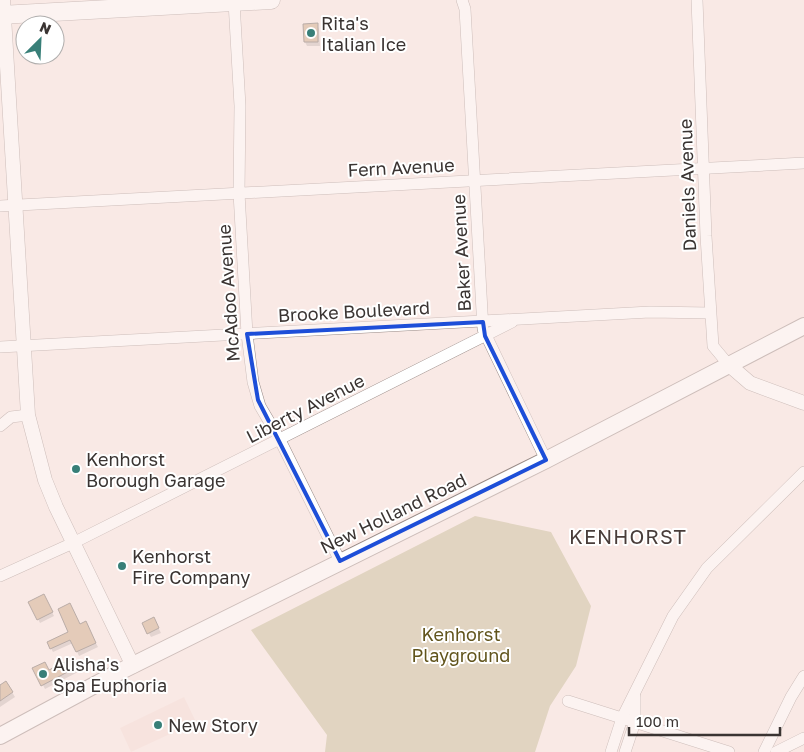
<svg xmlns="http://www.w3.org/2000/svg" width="804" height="752" viewBox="0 0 804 752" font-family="'Golos Text',sans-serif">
	<rect width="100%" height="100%" fill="#f9e9e5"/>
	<!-- built -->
	<path fill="#f4dcd6" d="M184,697l12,25 -65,30 -11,-24z"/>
	<!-- green -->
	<path fill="#c3ba95" d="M475,516l76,16 40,74 -15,60 -26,40 -15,46h-210l2,-17 -76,-105z"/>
	<!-- shadow -->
	<g fill="#0003">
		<path d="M317,25l2,4 1,17h-13l-2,-4z"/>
		<path d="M44,596l10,20 -14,7 -10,-20z"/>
		<path d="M154,619l7,14 -10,4 -7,-13z"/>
		<path d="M85,623l13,24 -19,9 -6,-13 -20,9 -5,-9z"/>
		<path d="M75,664l3,8 -33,17 -11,-21 14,3z"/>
		<path d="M0,687l12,5 3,5 -15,10z"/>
	</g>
	<!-- building -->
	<g fill="#cba683" stroke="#6d635b">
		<path d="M318,23v19h-14l-1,-18z"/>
		<path d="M44,594l9,18 -16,8 -9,-18z"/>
		<path d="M70,603l10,21 6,-3 10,22 -20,9 -6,-12 -20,9 -3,-7 21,-10 -10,-23z"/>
		<path d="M154,617l5,11 -12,6 -5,-11z"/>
		<path d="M73,658l4,9 -36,19 -9,-18 13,-6 4,8z"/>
		<path d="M6,681l7,11 -13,9v-16z"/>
	</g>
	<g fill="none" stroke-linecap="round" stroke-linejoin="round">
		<defs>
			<g id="minor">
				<path d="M462,0l3,9 18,320 63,131"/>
				<path d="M697,0l9,236 7,110 15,18"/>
				<path d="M234,2l6,104 -1,87 8,141 6,48 7,24 20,34 60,121"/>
				<path d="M0,206l804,-43"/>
				<path d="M0,347l650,-35 60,1"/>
				<path d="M0,426l11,-9 17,-2"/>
				<path d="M0,576l73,-33 439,-221"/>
				<path d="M568,701l161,51"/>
				<path d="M611,752l11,-34 51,-102 34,-48 97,-96"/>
				<path d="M625,752l10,-30v-25"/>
				<path d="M764,752l27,-55 13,-21"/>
				<path d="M776,752l28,-14"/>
			</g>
			<g id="tertiary">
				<path d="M3,0l25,415 17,65 11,27 77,159"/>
				<path d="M728,364l22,19 54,20"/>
			</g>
			<path id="secondary" d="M0,736l119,-64 427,-212 258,-134"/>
			<path id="primary" d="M0,15l271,-15"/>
		</defs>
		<!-- minor casing -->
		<use href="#minor" stroke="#988a86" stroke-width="12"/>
		<!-- tertiary casing -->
		<use href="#tertiary" stroke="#988a86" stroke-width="15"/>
		<!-- secondary casing -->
		<use href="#secondary" stroke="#988a86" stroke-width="18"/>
		<!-- primary casing -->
		<use href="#primary" stroke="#988a86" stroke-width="19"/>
		<!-- minor -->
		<use href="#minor" stroke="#fff" stroke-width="11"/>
		<!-- tertiary -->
		<use href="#tertiary" stroke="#fff" stroke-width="14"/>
		<!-- secondary -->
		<use href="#secondary" stroke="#fff" stroke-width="16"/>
		<!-- primary -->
		<use href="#primary" stroke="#fff" stroke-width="18"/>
	</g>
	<!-- marked area -->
	<path d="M0 0H804V752H0ZM483,322l2,14 61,124 -206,101 -82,-161 -11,-66z" fill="#f9e9e5" fill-opacity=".55" fill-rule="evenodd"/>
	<path fill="none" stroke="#1d4ed8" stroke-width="4" stroke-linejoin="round" d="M483,322l2,14 61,124 -206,101 -82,-161 -11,-66z"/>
	<!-- markers -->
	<g fill="#387f78" stroke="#fff" stroke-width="2">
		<circle cx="311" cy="33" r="5"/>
		<circle cx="76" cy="469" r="5"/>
		<circle cx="122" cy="566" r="5"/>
		<circle cx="43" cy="674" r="5"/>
		<circle cx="158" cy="725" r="5"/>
	</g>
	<g text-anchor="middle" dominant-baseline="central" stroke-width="4" stroke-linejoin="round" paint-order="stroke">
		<!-- poi labels -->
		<g font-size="18" fill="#3a3432" stroke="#fff" text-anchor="start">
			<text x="321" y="23">Rita's<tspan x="321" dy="21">Italian Ice</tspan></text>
			<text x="86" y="459">Kenhorst<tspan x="86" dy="21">Borough Garage</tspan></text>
			<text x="132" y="556">Kenhorst<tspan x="132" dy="21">Fire Company</tspan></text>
			<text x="53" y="664">Alisha's<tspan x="53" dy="21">Spa Euphoria</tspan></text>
			<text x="168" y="725">New Story</text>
		</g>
		<!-- street labels -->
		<g font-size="18" fill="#3a3432" stroke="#fff">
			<text transform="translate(401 167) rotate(-3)">Fern Avenue</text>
			<text transform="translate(687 185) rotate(-92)">Daniels Avenue</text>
			<text transform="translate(461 253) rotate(-93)">Baker Avenue</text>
			<text transform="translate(228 293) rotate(-94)">McAdoo Avenue</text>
			<text transform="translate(354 311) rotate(-3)">Brooke Boulevard</text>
			<text transform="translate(305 408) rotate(-27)">Liberty Avenue</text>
			<text transform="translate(393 513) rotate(-26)">New Holland Road</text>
		</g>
		<!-- park labels -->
		<g font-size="18" fill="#61541c" stroke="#fff">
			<text x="461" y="634">Kenhorst<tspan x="461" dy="21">Playground</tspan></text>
		</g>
		<!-- quarter labels -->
		<g font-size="20" letter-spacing="1" fill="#493d3a" stroke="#fff">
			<text x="628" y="536">KENHORST</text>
		</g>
	</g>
	<!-- north arrow -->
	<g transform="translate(40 40) rotate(24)"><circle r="24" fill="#ffffff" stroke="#b0aead"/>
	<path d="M0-4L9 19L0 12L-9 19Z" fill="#387f78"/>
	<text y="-8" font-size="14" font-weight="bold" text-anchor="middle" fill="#3a3432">N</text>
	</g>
	<!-- scale -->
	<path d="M629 727v8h151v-8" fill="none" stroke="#3a3432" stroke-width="2.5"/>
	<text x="636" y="727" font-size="15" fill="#3a3432" stroke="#ffffff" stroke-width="4" paint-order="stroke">100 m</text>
</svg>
